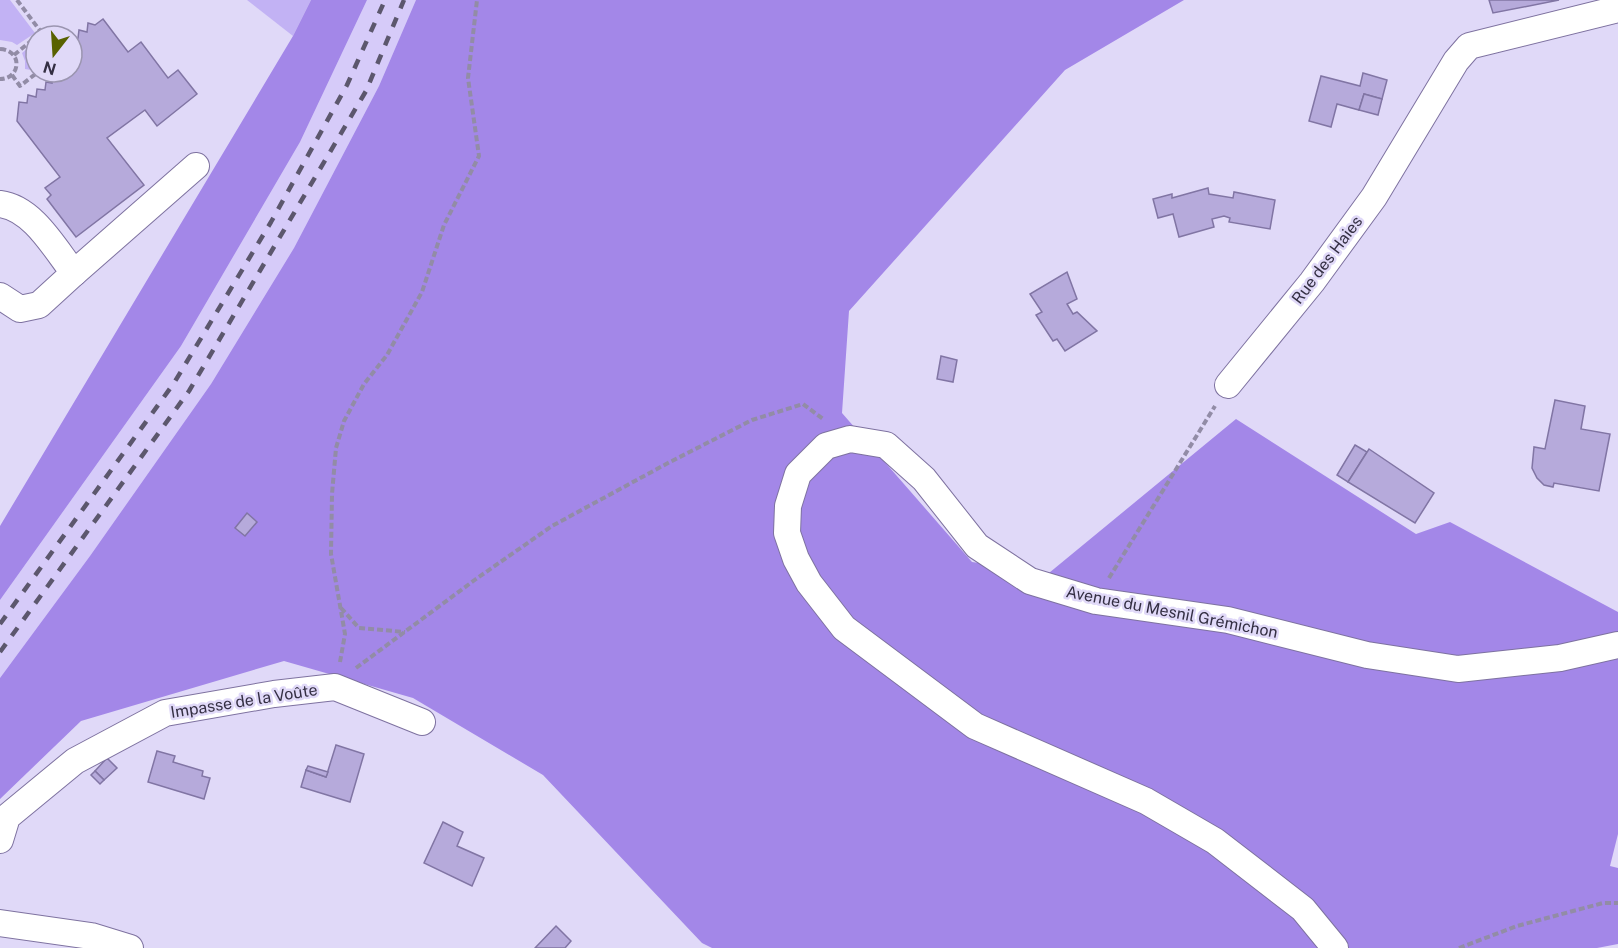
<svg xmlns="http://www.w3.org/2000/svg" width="1618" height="948" viewBox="0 0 1618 948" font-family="'Public Sans',sans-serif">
	<rect width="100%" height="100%" fill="#e0d9f8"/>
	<!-- built -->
	<path fill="#d6cbf9" d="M367,0h49l-37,86 -85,162 -83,136 -121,172 -90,122v-78l181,-254 119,-204z"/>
	<!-- green -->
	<g fill="#c2b2f4">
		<path d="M0,0h10l25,33 -18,12 -5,-3 -12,-2z"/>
		<path d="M247,0h64l-18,36z"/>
		<path d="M36,41v26l-5,3 -6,-1v-8l-3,-8z"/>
	</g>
	<!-- forest -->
	<g fill="#a387e8">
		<path d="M311,0h56l-67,142 -119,204 -181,254v-74l293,-490z"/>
		<path d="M416,0h768l-119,70 -216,241 -7,102 130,149 77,11 187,-154 180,115 34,-12 168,90v222l-8,32 8,2v76l-21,4h-885l-10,-5 -159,-168 -130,-77 -129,-37 -203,60 -81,78v-121l90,-122 121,-172 83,-136 85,-162z"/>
	</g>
	<!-- building -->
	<g fill="#b6aadb" stroke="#8175a4" stroke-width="1.5">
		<path d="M1489,0h70l-66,13z"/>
		<path d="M103,19l25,33 13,-10 27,36 10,-8 19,24 -40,32 -12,-16 -38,28 37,47 -68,52 -29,-38 4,-4 -6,-7 15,-11 -43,-56 2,-19 8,1 1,-8 8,2 1,-8 8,1 1,-8 6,1v-6l7,-5h13v-9l8,-7 -8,-10v-3l6,-5 1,-8 8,2 1,-9 7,2z"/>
		<path d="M1363,73l24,7 -5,19 -18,-5 -5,16 -22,-6 -6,23 -22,-6 12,-45 39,10z"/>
		<path d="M1364,94l18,5 -4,16 -19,-5z"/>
		<path d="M1208,188l1,6 24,4 1,-6 41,8 -5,29 -41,-7 1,-4 -6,-2 -12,3 2,8 -35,10 -6,-23 -15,4 -5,-19 19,-5v4z"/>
		<path d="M1067,272l10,27 -10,5 6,10 4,-2 20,19 -32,20 -8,-12 -4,2 -17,-26 6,-3 -12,-18z"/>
		<path d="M941,356l16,4 -4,22 -16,-3z"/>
		<path d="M1555,400l30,6 -4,23 29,5 -11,57 -45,-8 -1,4 -9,-2 -7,-7 -5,-10 2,-21 11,2z"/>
		<path d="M1355,445l12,7 -19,30 -11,-7z"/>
		<path d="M1369,449l65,44 -19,30 -67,-41z"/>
		<path d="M247,513l10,9 -12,14 -10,-8z"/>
		<path d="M336,745l28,9 -14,48 -49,-15 5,-17 20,7z"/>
		<path d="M157,751l18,5 -2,6 30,9 -1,5 8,2 -6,21 -56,-17z"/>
		<path d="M107,758l10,10 -13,12 -9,-9z"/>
		<path d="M308,766l20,6 -2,5 -20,-7z"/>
		<path d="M95,771l9,9 -4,4 -9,-9z"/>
		<path d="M443,822l20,10 -6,14 27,12 -12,28 -48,-23z"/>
		<path d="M556,926l15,15 -6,7h-30z"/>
	</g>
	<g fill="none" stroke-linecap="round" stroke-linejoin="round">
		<defs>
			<g id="minor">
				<path d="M0,204c33,4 55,45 74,69l-35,32 -19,4 -20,-13"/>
				<path d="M74,273l122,-107"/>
				<path d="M1228,385l84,-103 62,-85 82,-136 13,-15 149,-37"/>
				<path d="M0,840l7,-23 68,-56 90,-48 109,-19 61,-7 87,35"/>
				<path d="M0,923l91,13 39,12"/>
				<path d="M1335,948l-32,-39 -88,-68 -69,-40 -171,-75 -131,-98 -35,-45 -13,-24 -9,-26 1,-27 10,-32 28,-28 24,-7 36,6 38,34 53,67 53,35 66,20 132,19 139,35 91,14 102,-11 58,-13"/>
			</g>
		</defs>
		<!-- minor casing -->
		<use href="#minor" stroke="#7e72a0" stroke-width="28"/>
		<!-- path -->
		<g stroke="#928ca6" stroke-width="4" stroke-dasharray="6 3" stroke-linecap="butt">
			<path d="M17,0l27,36"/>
			<path d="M0,49c23,1 21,30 0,30"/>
			<path d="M14,55l22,-18"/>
			<path d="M12,75l8,11 18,-14"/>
			<path d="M1109,578l106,-172"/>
			<path d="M341,608l18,20 46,4"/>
			<path d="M340,662l5,-28 -14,-80 1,-60 4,-46 8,-27 20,-37 23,-29 35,-63 22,-67 35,-69 -11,-78 9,-78"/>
			<path d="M356,668l120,-89 76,-53 116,-63 84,-43 51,-16 20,15"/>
			<path d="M1459,948l58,-22 86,-23h15"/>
		</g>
		<!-- minor -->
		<use href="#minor" stroke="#fff" stroke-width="26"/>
		<!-- rail -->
		<g stroke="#5c576d" stroke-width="4.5" stroke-dasharray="10 10" stroke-linecap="butt">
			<path d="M0,624l174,-241 97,-161 76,-137 38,-85"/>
			<path d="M0,652l189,-261 177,-300 38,-91"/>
		</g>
	</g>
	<g text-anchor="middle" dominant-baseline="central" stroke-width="5" stroke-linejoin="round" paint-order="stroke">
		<!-- street labels -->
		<g font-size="16" fill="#342f43" stroke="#e0d9f8">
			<text transform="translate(1327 260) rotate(-53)">Rue des Haies</text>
			<text transform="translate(1172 612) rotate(11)">Avenue du Mesnil Grémichon</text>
			<text transform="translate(244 701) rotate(-9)">Impasse de la Voûte</text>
		</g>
	</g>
	<!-- north arrow -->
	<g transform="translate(54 54) rotate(197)"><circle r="28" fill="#e0d9f8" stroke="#9b95b0" stroke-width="1.5"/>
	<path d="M0-4.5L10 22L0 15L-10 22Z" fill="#586100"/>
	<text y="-9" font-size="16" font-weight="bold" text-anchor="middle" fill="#342f43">N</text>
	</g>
</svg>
